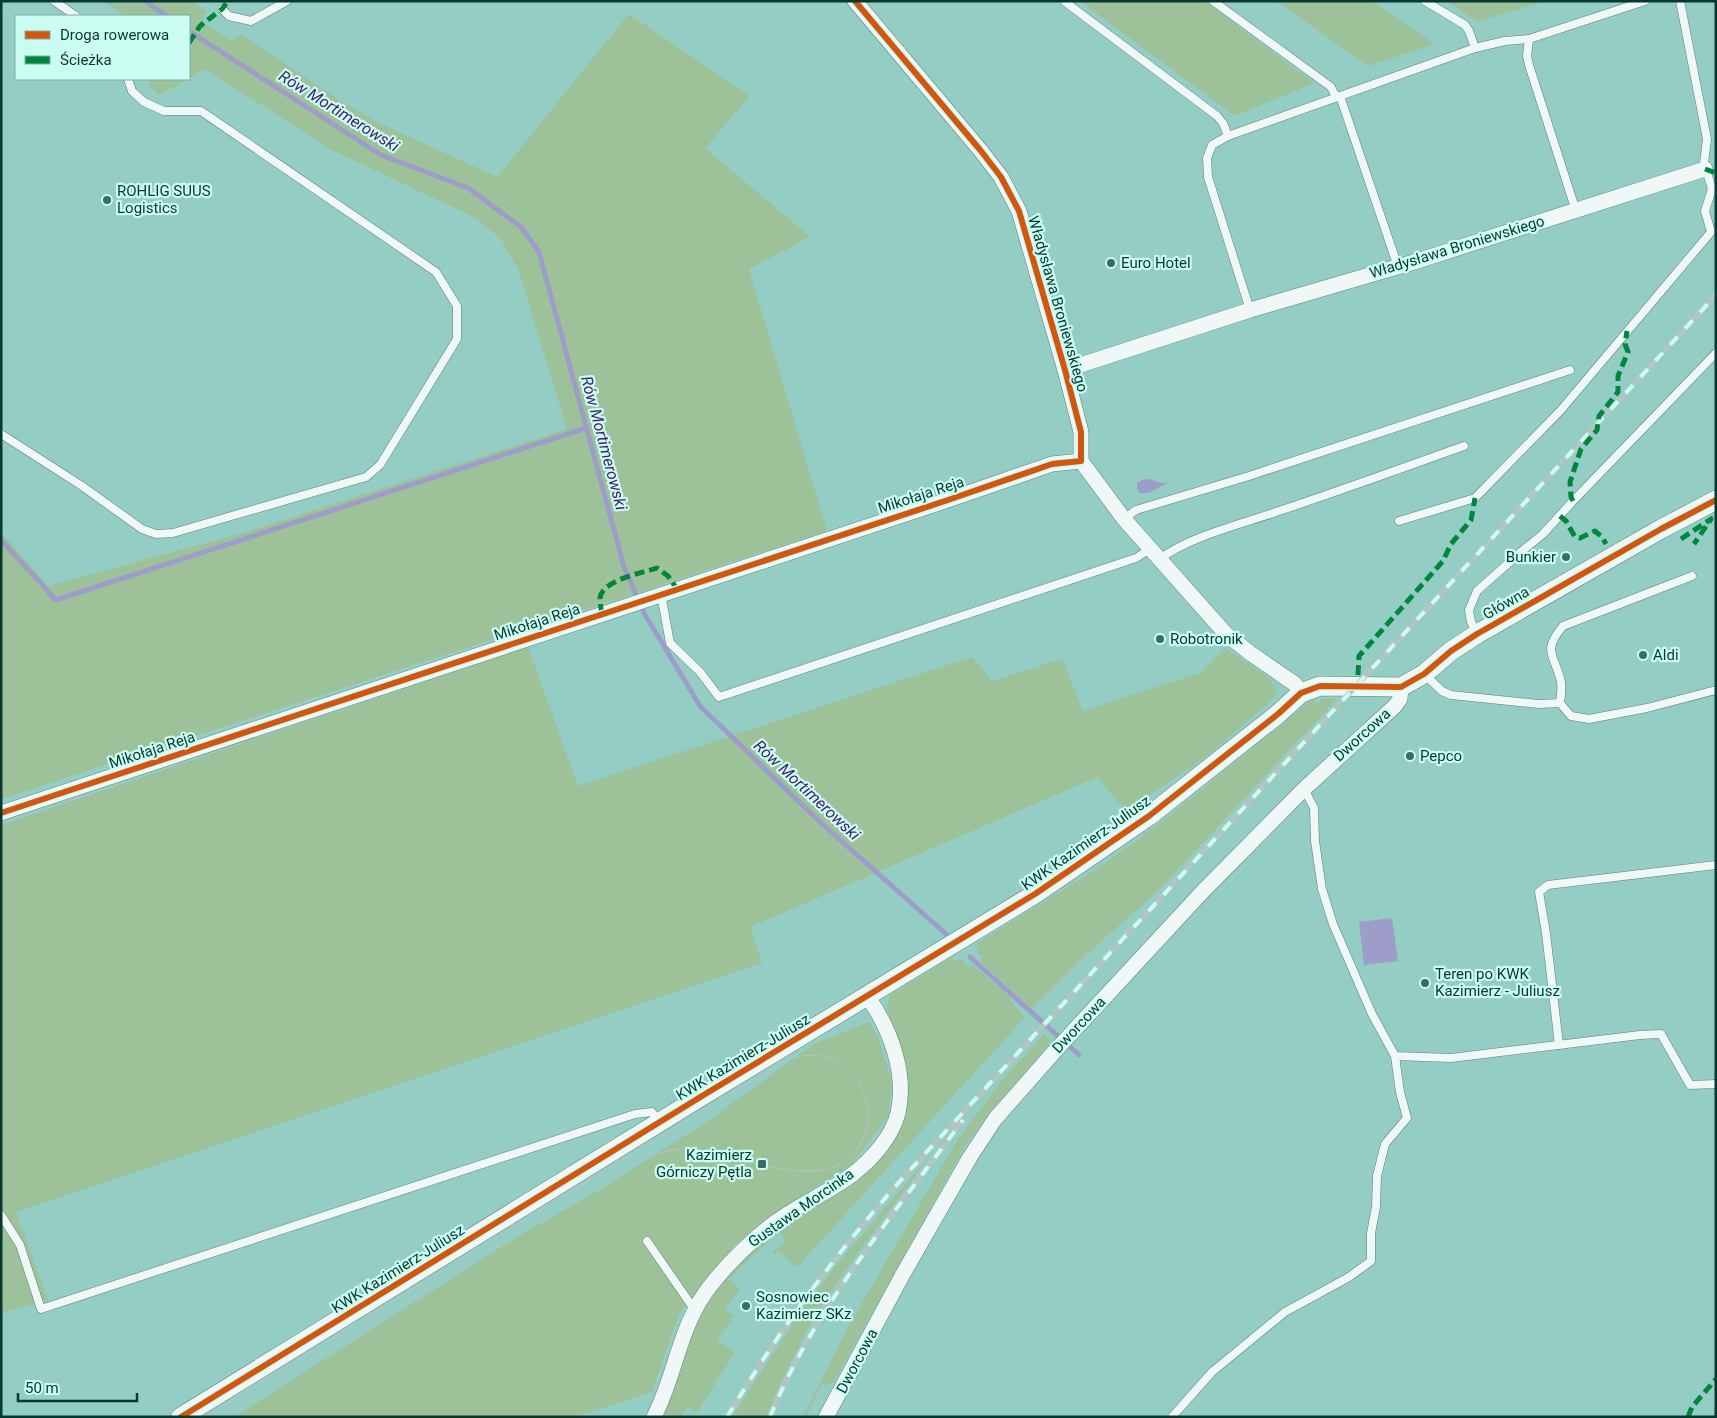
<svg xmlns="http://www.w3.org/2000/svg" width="1717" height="1418" viewBox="0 0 1717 1418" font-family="Roboto,sans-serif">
	<rect width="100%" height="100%" fill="#94cdc4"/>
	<!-- green -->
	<g fill="#9dc199">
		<path d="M103,1h89l15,10 -6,10 30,20 10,-7 93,63 41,24 122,56 132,-163 121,82 -45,52 105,89 -61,32 78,262 -826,268v-267l47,54 195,-53 324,-104 -48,-158 -18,-32 -27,-22 -142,-67 -127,-81 -16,9v-62h-64z"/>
		<path d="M1080,1h124l110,82 -79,33z"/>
		<path d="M1276,1h96l62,43 -66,22z"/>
		<path d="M1447,1h97l-67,21z"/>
		<path d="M152,79h36l-28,16 -11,-10z"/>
		<path d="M528,647l50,139 394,-129 20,24 70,-22 21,52 117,-38 25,-25 43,29 10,14 -10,13 -64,54 -78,53 -29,-34 -347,150 12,36 -746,249 32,88 -47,13v-488z"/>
		<path d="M1320,699h17l-180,193 -69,61 -56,56 -52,-48 3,-4 -8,-6 4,-3 -2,-5 115,-71 36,-25 37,-28 146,-118 4,-1v3h5z"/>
		<path d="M952,957l3,5 6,-3 8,8 4,-2 36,31 6,11 10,10 -228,250 -18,-16 -5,3 -2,-2 14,-11 -7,-11 59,-37 19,-15 50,-76v-28l-7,-28 -13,-35 2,-15z"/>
		<path d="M869,1022l9,15 14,46 -4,34 -37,48 -61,38 -55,41 -56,70 -27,78 -77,25h-341l288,-183 76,-43 110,-70 106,-77z"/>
		<path d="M1044,1034l6,6 -6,10 -60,69 -18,25 -133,239 -12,3 -15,31h-3l45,-90 110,-188 47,-62z"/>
		<path d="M929,1157c-38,53 -80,104 -114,160 -19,32 -34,65 -49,100h-34c31,-48 61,-96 96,-141 33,-41 67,-80 101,-119z"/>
		<path d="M769,1237v3l-4,5 -37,34 12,10 -15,21 9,6 -17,24 18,12 -38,60 -10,-5 -6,10h-19c5,-11 11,-21 14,-32 4,-13 6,-27 11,-40 17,-44 44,-81 82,-108z"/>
	</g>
	<!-- water -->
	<g fill="#9e9dc9">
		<path d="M1150,479l11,4h7l-20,10h-8l-3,-4v-6l5,-3z"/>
		<path d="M1392,918l6,43 -34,4 -5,-43z"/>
	</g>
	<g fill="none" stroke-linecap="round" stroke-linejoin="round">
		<!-- stream -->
		<g stroke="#9e9dc9" stroke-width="5">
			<path d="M145,1l22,15"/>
			<path d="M189,31l192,124 87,33 53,39 18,25 85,315 20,46 56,93 120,116 126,112"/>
			<path d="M1,540l55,60 530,-172"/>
			<path d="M970,957l109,98"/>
		</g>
		<defs>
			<g id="service">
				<path d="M54,1l22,15"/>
				<path d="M1064,1l153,115 6,7 5,13"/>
				<path d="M1213,1l118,86 5,10"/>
				<path d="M1425,1l40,24 4,6 6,17"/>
				<path d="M222,9l7,7 22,5 36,-20"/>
				<path d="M1529,39l-2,17 2,9 47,146"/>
				<path d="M1340,96l58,171"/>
				<path d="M1250,310l-42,-133 -1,-19 5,-13 16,-9 247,-88 30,-7 24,-2 116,-38"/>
				<path d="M1,434l81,52 60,43 14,5 17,-1 193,-56 14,-12 77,-126v-33l-21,-34 -235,-161h-37l-20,-9 -12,-11 -4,-12"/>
				<path d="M1124,519l12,-9 113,-34 321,-106"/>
				<path d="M1399,521l76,-23 86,-88 150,-178 -6,-21 7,-22 -8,-26 3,-24 -27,-138"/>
				<path d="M1160,559c28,-22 82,-35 116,-47 63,-21 126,-44 188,-66"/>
				<path d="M1692,576l-129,50c-22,26 -8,29 -2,56 1,7 0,14 -1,21l11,13 18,3 58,-11 69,-18"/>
				<path d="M661,594l9,49 30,29 19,25 417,-139 14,-9"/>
				<path d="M1477,633l-6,-11 -2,-12 8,-19 45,-40 21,-17 30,-33 143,-148"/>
				<path d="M1424,674l18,17 9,4 88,9 21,-1"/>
				<path d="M1304,789l10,19 1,33 7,48 11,35 39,90 23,42 56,2 189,-23 21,-1 29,51 26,-1"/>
				<path d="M1559,1045l-13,-112 -7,-41 9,-7 168,-20"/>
				<path d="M1,1215l19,30 21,64 594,-195 17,-2 8,11"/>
				<path d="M647,1241l47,68"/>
				<path d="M1172,1417l40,-45 73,-60 64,-35 22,-16v-28l5,-26 1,-31 8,-32 22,-26 -7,-26 -5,-36"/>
			</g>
			<g id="minor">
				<path d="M855,1l126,150 20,26 18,34 46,159 16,62v29l43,58 102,115 24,19 45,31 6,9"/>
				<path d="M1065,370l185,-60 164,-48 291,-93"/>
				<path d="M1,813l947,-313 104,-36 29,-3"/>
				<path d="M654,1417c22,-43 26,-94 57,-132 18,-23 39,-43 62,-61 25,-19 55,-31 80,-50 19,-15 39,-37 45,-61 9,-40 -8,-85 -31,-117"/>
				<path d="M826,1417l77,-143 67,-117 25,-38 59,-67 151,-163 99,-100 91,-83 5,-7 1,-12"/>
			</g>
			<path id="tertiary" d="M181,1417l521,-321 333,-202 114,-78 129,-102 23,-21 19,-7 81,1 23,-13 27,-23 26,-17 184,-105 55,-29"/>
		</defs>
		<!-- service casing -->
		<use href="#service" stroke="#5c817b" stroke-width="9"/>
		<!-- minor casing -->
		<use href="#minor" stroke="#5c817b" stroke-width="16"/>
		<!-- tertiary casing -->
		<use href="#tertiary" stroke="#5c817b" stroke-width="20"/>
		<!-- service -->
		<use href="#service" stroke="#eff8f6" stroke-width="8"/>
		<!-- minor -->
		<use href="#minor" stroke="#eff8f6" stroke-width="15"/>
		<!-- tertiary -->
		<use href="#tertiary" stroke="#eff8f6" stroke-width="19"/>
		<!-- tram -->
		<g stroke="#b3c4c1" stroke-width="1">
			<path d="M204,1417l582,-357c20,-7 40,-7 58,5 14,10 21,25 24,42 2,13 -2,28 -9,39 -37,57 -126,0 -179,3 -20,1 -49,16 -67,25"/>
			<path d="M219,1417l282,-174"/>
		</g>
		<defs>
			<g id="rail">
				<path d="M727,1417c30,-49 61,-97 96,-142 28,-37 57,-72 88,-106l805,-874"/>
				<path d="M770,1417c44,-109 124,-203 193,-297"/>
			</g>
		</defs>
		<!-- rail casing -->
		<use href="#rail" stroke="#b3c4c1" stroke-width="5.5"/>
		<!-- rail -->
		<use href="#rail" stroke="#cbfcf2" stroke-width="4" stroke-dasharray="11" stroke-linecap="butt"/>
		<!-- quiet -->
		<g stroke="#00873e" stroke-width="5" stroke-dasharray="10 5" stroke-linecap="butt">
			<path d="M189,43l11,-17 22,-17 6,-8"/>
			<path d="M1705,169l11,4"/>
			<path d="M1573,501l-2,-4 -1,-15 11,-33 16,-19 2,-14 19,-24v-16l10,-24 -3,-8 2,-13"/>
			<path d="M1560,516l6,5 9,16 5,1 15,-7 7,6 4,7"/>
			<path d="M1681,539l30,-20 -17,25"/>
			<path d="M602,614c-1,-5 -2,-11 -2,-16 2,-18 42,-25 57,-30l11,8 9,13"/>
			<path d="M1358,675l1,-19 84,-95 8,-17 20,-24 4,-22"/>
			<path d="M1688,1417l4,-10 24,-28"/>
		</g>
		<defs>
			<g id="cycleway">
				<path d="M1,813l947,-313 104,-36 29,-3v-29l-16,-62 -46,-159 -18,-34 -20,-26 -126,-150"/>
				<path d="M181,1417l521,-321 333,-202 114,-78 129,-102 23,-21 19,-7 81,1 23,-13 27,-23 26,-17 184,-105 55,-29"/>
			</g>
		</defs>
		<!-- cycleway casing -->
		<use href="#cycleway" stroke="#cbfcf2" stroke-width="9"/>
		<!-- cycleway -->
		<use href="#cycleway" stroke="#d25610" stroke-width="6"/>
	</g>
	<!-- markers -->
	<g fill="#386c64" stroke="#cbfcf2" stroke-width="2">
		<circle cx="107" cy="200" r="5"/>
		<circle cx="1111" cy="263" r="5"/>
		<circle cx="1566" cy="557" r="5"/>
		<circle cx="1160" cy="639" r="5"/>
		<circle cx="1643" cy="655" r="5"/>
		<circle cx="1410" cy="756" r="5"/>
		<circle cx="1425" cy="983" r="5"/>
		<rect x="757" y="1159" width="10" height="10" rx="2.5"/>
		<circle cx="746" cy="1306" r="5"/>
	</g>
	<g text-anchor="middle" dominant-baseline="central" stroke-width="4.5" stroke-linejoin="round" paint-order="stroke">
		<!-- poi labels -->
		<g font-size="15" fill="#073831" stroke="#cbfcf2" text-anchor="start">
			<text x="117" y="191">ROHLIG SUUS<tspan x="117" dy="17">Logistics</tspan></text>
			<text x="1121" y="263">Euro Hotel</text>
			<text x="1556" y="557" text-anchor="end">Bunkier</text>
			<text x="1170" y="639">Robotronik</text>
			<text x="1653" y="655">Aldi</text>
			<text x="1420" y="756">Pepco</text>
			<text x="1435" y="974">Teren po KWK<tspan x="1435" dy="17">Kazimierz - Juliusz</tspan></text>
			<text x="752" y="1155" text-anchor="end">Kazimierz<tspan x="752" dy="17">Górniczy Pętla</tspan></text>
			<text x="756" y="1297">Sosnowiec<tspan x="756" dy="17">Kazimierz SKz</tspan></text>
		</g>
		<!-- street labels -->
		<g font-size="15" fill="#073831" stroke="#cbfcf2">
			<text transform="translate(1457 247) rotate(-17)">Władysława Broniewskiego</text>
			<text transform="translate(1058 304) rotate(74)">Władysława Broniewskiego</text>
			<text transform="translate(921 495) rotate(-18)">Mikołaja Reja</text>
			<text transform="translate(1506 603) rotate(-30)">Główna</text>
			<text transform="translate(537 622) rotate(-18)">Mikołaja Reja</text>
			<text transform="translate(1362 735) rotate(-42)">Dworcowa</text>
			<text transform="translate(152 750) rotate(-18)">Mikołaja Reja</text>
			<text transform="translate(1086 843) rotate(-35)">KWK Kazimierz-Juliusz</text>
			<text transform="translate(1079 1025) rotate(-47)">Dworcowa</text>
			<text transform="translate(743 1057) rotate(-31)">KWK Kazimierz-Juliusz</text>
			<text transform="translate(801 1208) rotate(-35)">Gustawa Morcinka</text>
			<text transform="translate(398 1269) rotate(-32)">KWK Kazimierz-Juliusz</text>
			<text transform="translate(857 1361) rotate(-62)">Dworcowa</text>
		</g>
		<!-- water labels -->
		<g font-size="16" font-style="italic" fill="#46206f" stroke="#cbfcf2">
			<text transform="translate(339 111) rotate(32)">Rów Mortimerowski</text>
			<text transform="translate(604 443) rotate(75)">Rów Mortimerowski</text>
			<text transform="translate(807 790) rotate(43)">Rów Mortimerowski</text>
		</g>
	</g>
	<!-- border -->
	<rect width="1717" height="1418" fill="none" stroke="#073831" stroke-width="5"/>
	<!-- legend -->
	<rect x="15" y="15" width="175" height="65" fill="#cbfcf2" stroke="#7daea5"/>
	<rect x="25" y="31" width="25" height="8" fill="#d25610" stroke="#7daea5"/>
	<text x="60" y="40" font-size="15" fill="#073831">Droga rowerowa</text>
	<rect x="25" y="56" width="25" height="8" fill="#00873e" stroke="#7daea5"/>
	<text x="60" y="65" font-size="15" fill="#073831">Ścieżka</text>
	<!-- scale -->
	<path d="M18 1393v8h119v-8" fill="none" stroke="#073831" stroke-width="2.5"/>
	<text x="25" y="1393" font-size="15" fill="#073831" stroke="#cbfcf2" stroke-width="4" paint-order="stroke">50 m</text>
</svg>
